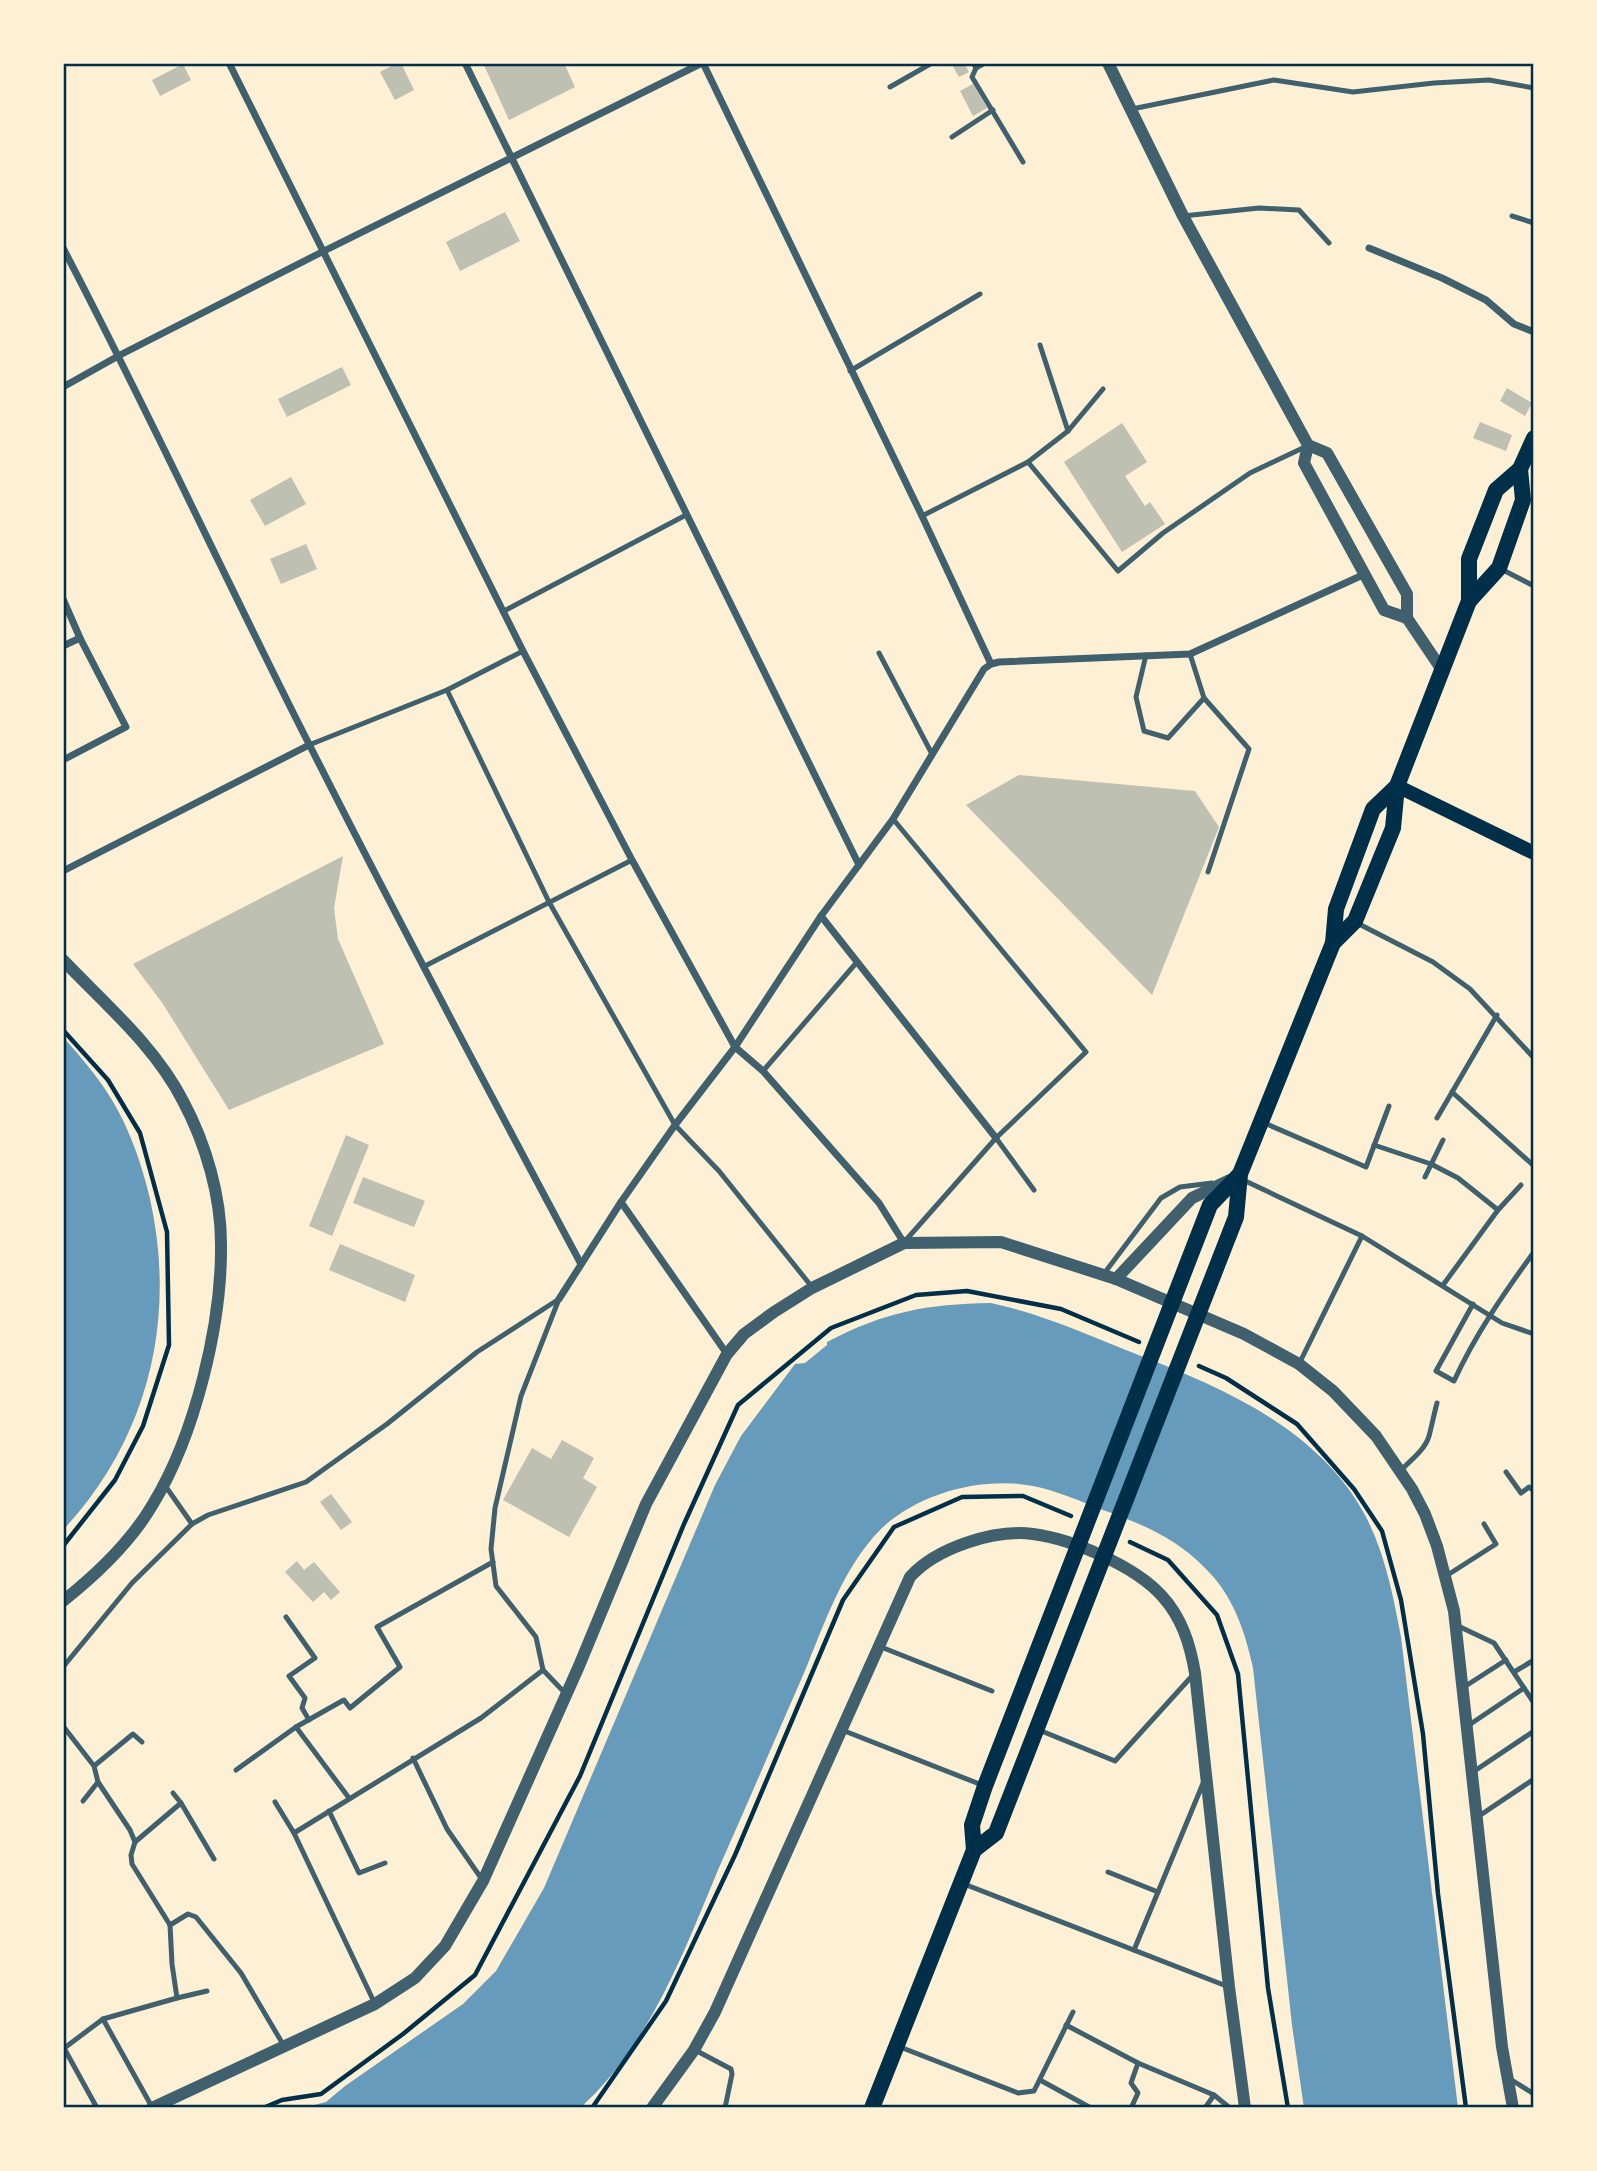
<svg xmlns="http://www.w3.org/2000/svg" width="1597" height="2171" viewBox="0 0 1597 2171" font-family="'Varela Round',sans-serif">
	<rect width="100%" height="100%" fill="#fdf0d5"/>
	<!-- water -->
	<g fill="#669bbc">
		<path d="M63,1037c18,20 35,40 49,63 18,30 30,65 38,99 27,121 -2,240 -87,331z"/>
		<path d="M991,1303c51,11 97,32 145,51 87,34 182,74 229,161 20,38 28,80 36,122l57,471h-154l-12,-83 -39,-357c-8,-37 -20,-73 -48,-100 -29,-30 -63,-44 -102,-58 -23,-9 -46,-19 -70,-24 -50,-10 -115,7 -152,43 -38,38 -57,96 -77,144 -29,66 -57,132 -86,197 -35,84 -69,176 -138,238h-277l23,-6 19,-16 118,-82 33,-33 48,-83 171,-403 26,-49 54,-72 10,-1 22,-18v-3c57,-30 100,-38 164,-39z"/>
	</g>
	<!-- building -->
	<g fill="#bec0b2">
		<path d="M397,63h4l13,27 -19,10 -15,-28z"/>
		<path d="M483,63h81l11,24 -66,33z"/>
		<path d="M951,63h13l5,9 -10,5z"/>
		<path d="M183,64l8,16 -31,16 -8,-16z"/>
		<path d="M973,84l14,24 -14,8 -13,-25z"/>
		<path d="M505,212l15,29 -60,30 -14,-29z"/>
		<path d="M342,367l9,18 -64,32 -9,-18z"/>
		<path d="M1507,388l25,15 -7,13 -25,-15z"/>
		<path d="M1480,422l32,13 -6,16 -33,-13z"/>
		<path d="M1122,423l25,39 -22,14 20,30 5,-4 15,22 -43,28 -58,-90z"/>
		<path d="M291,477l15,27 -41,22 -15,-26z"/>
		<path d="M306,544l11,25 -36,15 -11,-25z"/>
		<path d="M1019,775l176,16 24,36 -67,168 -186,-190z"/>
		<path d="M343,856l-9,52 4,31 46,105 -155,66 -66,-106 -30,-40z"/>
		<path d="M346,1135l23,10 -37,91 -23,-10z"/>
		<path d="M363,1177l62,24 -11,26 -61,-24z"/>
		<path d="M340,1244l75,31 -10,27 -76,-32z"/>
		<path d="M562,1440l32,18 -11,20 14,9 -28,50 -66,-37 29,-52 19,11z"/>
		<path d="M331,1494l21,28 -11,8 -21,-28z"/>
		<path d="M297,1561l7,9 10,-8 26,30 -9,8 -7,-8 -11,10 -28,-30z"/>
	</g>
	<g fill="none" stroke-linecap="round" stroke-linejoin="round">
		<!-- path -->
		<g stroke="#003049" stroke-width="4.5">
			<path d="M63,1030l45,50 32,53 27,99 2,113 -26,81 -28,54 -52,66"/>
			<path d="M1199,1366l27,12 71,46 57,65 28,42 19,69 22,134 15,160 28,214"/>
			<path d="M1130,1542l38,18 49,55 21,59 30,314 20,120"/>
			<path d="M263,2108l19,-8 39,-6 82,-60 72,-59 105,-199 104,-252 54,-119 93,-77 85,-33 51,-4 94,18 78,33"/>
			<path d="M592,2108l74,-107 69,-146 108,-255 51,-73 68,-30 61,-1 48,20"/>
		</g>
		<!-- service -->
		<g stroke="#3f606c" stroke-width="5">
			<path d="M973,63l3,5 9,-5"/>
			<path d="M976,68l-4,9 51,85"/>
			<path d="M890,87l42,-24"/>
			<path d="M1132,109l142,-29 79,12 81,-9 55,-3 45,8"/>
			<path d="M952,137l41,-27"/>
			<path d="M1183,216l76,-8 40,2 30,33"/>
			<path d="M1512,216l22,7"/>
			<path d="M1040,345l28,86"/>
			<path d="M850,371l130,-77"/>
			<path d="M1028,462l90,109 45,-38 87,-60 55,-26"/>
			<path d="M922,516l106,-54 40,-31 35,-42"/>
			<path d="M1499,568l35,18"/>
			<path d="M504,611l182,-96"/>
			<path d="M879,653l53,101"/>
			<path d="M1146,655l-10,42 8,34 24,7 36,-40 -14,-44"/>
			<path d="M447,690l102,212 126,223 44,46 93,116"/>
			<path d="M1204,698l45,51 -41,123"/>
			<path d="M309,745l138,-55 76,-39"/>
			<path d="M893,819l193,233 -90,86 -90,102"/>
			<path d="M1357,923l76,39 37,27 64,69"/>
			<path d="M423,967l209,-107"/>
			<path d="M763,1071l94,-109"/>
			<path d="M1452,1092l82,74"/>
			<path d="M1437,1118l60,-103"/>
			<path d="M1262,1122l104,45 23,-61"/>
			<path d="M996,1138l38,52"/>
			<path d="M1374,1145l57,19 27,14 40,32"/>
			<path d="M1425,1177l18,-37"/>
			<path d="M1241,1179l121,57 140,87 32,11"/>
			<path d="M1103,1275l58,-77 19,-11 32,-4"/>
			<path d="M1443,1285l55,-75 23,-25"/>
			<path d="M1473,1304l-37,67 18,10c21,-46 50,-88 80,-129"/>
			<path d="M1299,1364l63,-128"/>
			<path d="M1400,1471c10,-10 25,-21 29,-35 3,-11 5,-22 8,-33"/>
			<path d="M1506,1472l15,21 8,-6 5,4"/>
			<path d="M164,1484l28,40"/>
			<path d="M1446,1576l50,-32 -12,-20"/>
			<path d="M286,1617l29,41 -26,18 16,22 -3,10 7,12"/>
			<path d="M1458,1626l36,17 40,60"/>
			<path d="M881,1647l111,44"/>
			<path d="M63,1667l69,-84 60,-59 16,-9 98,-33 81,-58 90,-72 82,-53"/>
			<path d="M543,1670l-7,-33 -40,-51 -5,-37 4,-41 26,-112 38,-97"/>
			<path d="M543,1670l22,23"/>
			<path d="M1514,1672l20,-12"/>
			<path d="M1464,1687l42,-27"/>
			<path d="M1469,1725l55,-37"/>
			<path d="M63,1726l31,40 4,16 32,48 5,12 -4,13 1,9 38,61 2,39 5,34 -74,21 49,88"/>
			<path d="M296,1727l53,71"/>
			<path d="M842,1730l140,55"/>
			<path d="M1039,1730l76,31 77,-85"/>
			<path d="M413,1758l34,71 34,49"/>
			<path d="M94,1766l39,-32 9,8"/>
			<path d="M236,1770l60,-43 46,-26 2,-1 6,8 50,-41 -23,-40 116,-65"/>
			<path d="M1473,1772l61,-41"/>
			<path d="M173,1793l8,10"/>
			<path d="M83,1801l15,-19"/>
			<path d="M275,1802l19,31 81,171"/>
			<path d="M329,1811l30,62 26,-10"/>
			<path d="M1479,1816l55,-37"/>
			<path d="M294,1833l187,-115 62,-48"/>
			<path d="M135,1842l46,-39 33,56"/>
			<path d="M1108,1872l50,20"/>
			<path d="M964,1884l265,103"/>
			<path d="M170,1925l18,-11 8,3 45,56 43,73"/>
			<path d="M1134,1950l70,-169"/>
			<path d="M177,1998l30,-7"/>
			<path d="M1066,2025l72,38 76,32 16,13"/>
			<path d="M900,2047l118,46 16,-2 39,-79"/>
			<path d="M64,2048l33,60"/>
			<path d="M63,2049l40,-30"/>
			<path d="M695,2050l36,19 1,5 -7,34"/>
			<path d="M1510,2079l24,15"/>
			<path d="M1040,2080l51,28"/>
			<path d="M1131,2108l7,-15 -7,-10 7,-20"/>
			<path d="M1205,2108l9,-13"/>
		</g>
		<!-- minor -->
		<g stroke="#3f606c" stroke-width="7">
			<path d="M229,63l294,588 109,209 103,187 28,24 116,132 25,40"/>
			<path d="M465,63l394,802"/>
			<path d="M703,63l219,453 69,148"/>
			<path d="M63,248c86,164 163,333 247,498 88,174 179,346 271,518"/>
			<path d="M1369,248l73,30 44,22 28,24 20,8"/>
			<path d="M63,387l57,-32 204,-104 378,-188"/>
			<path d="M63,599l17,39 46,89 -63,33"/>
			<path d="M63,646l17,-8"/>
			<path d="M63,871l246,-126"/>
			<path d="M821,916l175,222"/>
			<path d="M621,1202l106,152"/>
			<path d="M559,1299l62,-97 54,-77 60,-78 86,-131 72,-97 91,-150 7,-5 8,-2 191,-8 175,-80"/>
		</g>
		<!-- tertiary -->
		<g stroke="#3f606c" stroke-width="12">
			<path d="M1108,63l75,153 125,229 19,8 80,141v24l35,52"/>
			<path d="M1308,445l-4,18 80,147 23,8"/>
			<path d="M63,960c42,44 92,86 120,141 23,43 38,95 38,143 1,80 -26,191 -68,260 -22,38 -56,70 -90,97"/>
			<path d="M1116,1279l76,-81 38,-18"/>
			<path d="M152,2108l223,-104 40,-26 30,-32 38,-65 96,-215 67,-162 81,-150 17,-20 30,-22 38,-24 92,-45 97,-1 115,37 128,55 55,30 34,27 43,45 36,53 13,25 12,32 17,65 48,436 11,61"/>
			<path d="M652,2108l42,-58 21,-38 195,-435c26,-29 84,-48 123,-43 39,5 102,32 129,62 20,22 28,48 33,77l34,314 16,121"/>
		</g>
		<!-- secondary -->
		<path stroke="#003049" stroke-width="14" d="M1397,786l137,67"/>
		<!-- primary -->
		<g stroke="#003049" stroke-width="16">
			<path d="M1469,601l30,-33 24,-68 -3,-31"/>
			<path d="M1333,943l22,-22 38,-93 4,-42 72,-185v-42l27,-69 24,-21 14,-31"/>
			<path d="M974,1850l22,-17 240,-616 4,-43 93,-231 3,-34 37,-100 24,-23"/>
			<path d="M872,2108l102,-258 -2,-25 13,-39 225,-581 30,-31"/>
		</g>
	</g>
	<!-- border -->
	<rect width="1597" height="2171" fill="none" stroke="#fdf0d5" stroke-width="130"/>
	<rect x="65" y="65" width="1467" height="2041" fill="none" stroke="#003049" stroke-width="2.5"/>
</svg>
